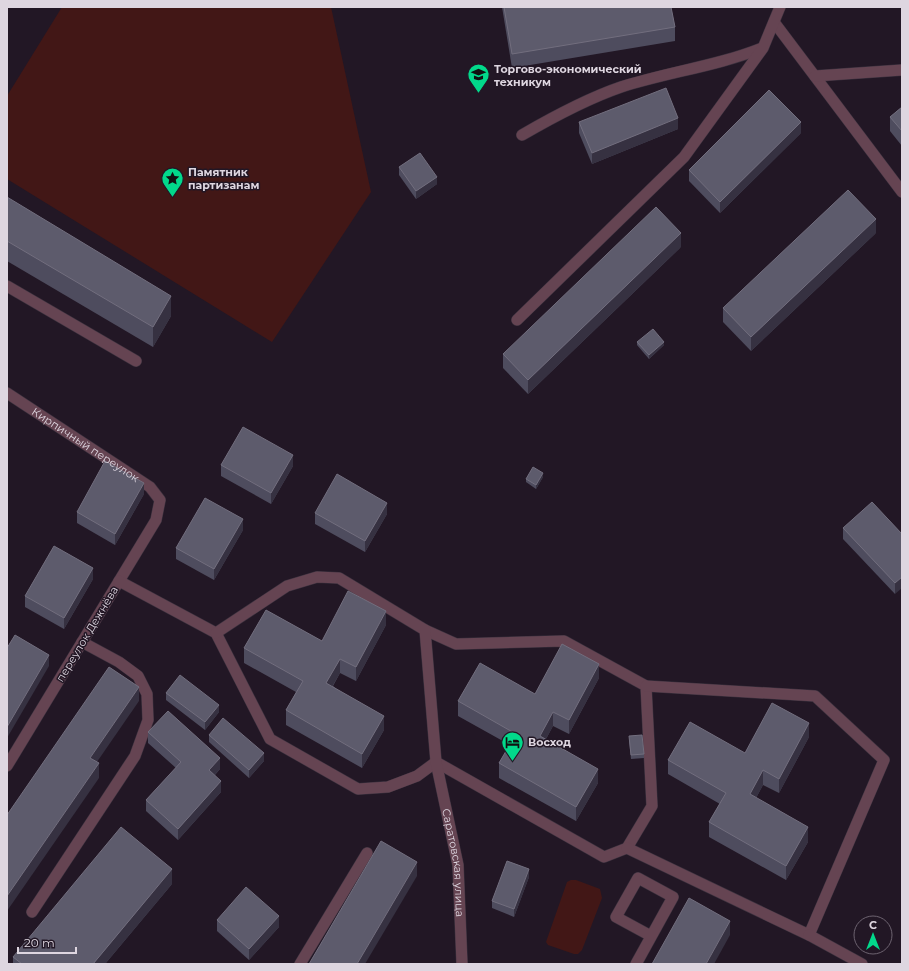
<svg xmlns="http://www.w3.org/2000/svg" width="909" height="971" viewBox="0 0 909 971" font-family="Montserrat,sans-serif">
	<rect width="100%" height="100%" fill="#221725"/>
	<!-- green -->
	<g fill="#421716">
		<path d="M62,7h269l40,185 -99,150 -265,-163v-83z"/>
		<path d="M571,880h5l24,9 2,9 -20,52 -4,4h-4l-26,-9 -2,-3 21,-60z"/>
	</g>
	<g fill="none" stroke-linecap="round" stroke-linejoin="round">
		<defs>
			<g id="service">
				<path d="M774,22l128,170"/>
				<path d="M815,76l87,-6"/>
				<path d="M522,135c31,-18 64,-36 99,-48 47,-15 96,-21 141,-39"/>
				<path d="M7,286l129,75"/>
				<path d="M517,320l167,-163 79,-109 17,-41"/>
				<path d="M425,630l31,14 108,-3 82,45 6,120 -25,42 -23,9 -168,-95"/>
				<path d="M627,848l182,87 75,-175 -69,-64 -169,-10"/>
				<path d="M32,912l103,-156 13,-36 -1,-26 -9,-18 -19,-14 -37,-20"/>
				<path d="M809,935l53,29"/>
				<path d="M300,964l67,-111"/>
				<path d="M636,964l37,-67 -35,-19 -22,39 35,19"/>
			</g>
			<g id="minor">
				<path id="s1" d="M7,393l143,94 10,13 -4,20 -149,246"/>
				<path d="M119,581l97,52 54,106 88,50 30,-2 29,-11 19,-14"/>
				<path id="s2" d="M216,633l71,-47 30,-9 22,1 86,52 11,132 22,103 4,99"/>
			</g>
		</defs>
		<!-- service casing -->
		<use href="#service" stroke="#3c323f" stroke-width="12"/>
		<!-- minor casing -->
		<use href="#minor" stroke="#3c323f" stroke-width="12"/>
		<!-- service -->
		<use href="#service" stroke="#654452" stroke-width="11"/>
		<!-- minor -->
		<use href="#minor" stroke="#654452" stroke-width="11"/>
	</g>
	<!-- wall -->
	<g fill="#4e4c5e">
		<path d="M502,7h169l4,20v14l-163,27z"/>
		<path d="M902,107v39l-12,-15v-14z"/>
		<path d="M579,122l99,7 -86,35 -13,-31z"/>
		<path d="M801,133l-81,80 -31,-32v-11z"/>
		<path d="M399,167l38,17 -21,15 -17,-24z"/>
		<path d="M7,197l164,119 -18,31 -146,-86z"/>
		<path d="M876,233l-125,118 -28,-29v-14z"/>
		<path d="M681,247l-153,147 -25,-26v-14z"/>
		<path d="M902,251v14l-1,-1v-11z"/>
		<path d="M637,342l27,3 -15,14 -12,-14z"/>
		<path d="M221,465l72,1 -22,38 -50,-28z"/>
		<path d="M543,477l-7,12 -10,-7v-3z"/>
		<path d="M144,494l-29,51 -38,-22v-11z"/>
		<path d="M315,513l72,1 -22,38 -50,-28z"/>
		<path d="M843,528l59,6 -7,60 -52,-55z"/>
		<path d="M243,530l-29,50 -38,-21v-11z"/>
		<path d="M93,579l-29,50 -39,-22v-11z"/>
		<path d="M386,625l-30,56 -16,-8 -7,13 51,44 -22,38 -76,-43v-15l10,-18 -52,-29v-15l78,-7z"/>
		<path d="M599,678l-30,56 -16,-8 -7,13 52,44 -22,38 -77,-43v-15l11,-18 -52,-29v-15l77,-7z"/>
		<path d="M166,693l53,19 -14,18 -39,-30z"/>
		<path d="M148,732l72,37 -5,6 6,17 -43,48 -32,-29v-11l30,-32 -28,-25z"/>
		<path d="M209,735l55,26 -15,17 -40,-36z"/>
		<path d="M809,737l-30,56 -16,-8 -7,13 52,44 -22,38 -77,-43v-15l11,-18 -52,-30v-14l77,-7z"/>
		<path d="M629,740l15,14v4l-13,1z"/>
		<path d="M529,877l-15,40 -22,-9v-7z"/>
		<path d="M172,884l-67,80h-92v-7z"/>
		<path d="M217,920l62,7 -30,33 -32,-29z"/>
	</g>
	<!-- shaded-wall -->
	<g fill="#363141">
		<path d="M678,118v11l-86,35v-11z"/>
		<path d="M801,122v11l-81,80v-11z"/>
		<path d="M437,177v7l-21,15v-8z"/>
		<path d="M876,219v14l-125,118v-14z"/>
		<path d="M681,233v14l-153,147v-14z"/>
		<path d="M171,296v20l-18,31v-20z"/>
		<path d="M664,342v3l-15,14v-4z"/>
		<path d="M293,455v11l-22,38v-11z"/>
		<path d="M543,473v4l-7,12v-4z"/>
		<path d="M144,483v11l-29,51v-11z"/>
		<path d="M387,503v11l-22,38v-11z"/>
		<path d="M243,519v11l-29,50v-11z"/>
		<path d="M93,568v11l-29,50v-11z"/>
		<path d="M902,577v11l-7,6v-11z"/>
		<path d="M386,611v14l-30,56v-14z"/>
		<path d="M49,655v11l-42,72v-11z"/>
		<path d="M340,659v14l-14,24v-14z"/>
		<path d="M599,664v14l-30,56v-14z"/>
		<path d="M139,687v14l-49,71v-14z"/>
		<path d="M219,705v7l-14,18v-8z"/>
		<path d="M553,712v14l-13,24v-14z"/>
		<path d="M384,716v14l-22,38v-14z"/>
		<path d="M809,723v14l-30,56v-14z"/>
		<path d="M264,753v8l-15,17v-8z"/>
		<path d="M220,758v11l-11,12v-11z"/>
		<path d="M99,763v15l-92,133v-15z"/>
		<path d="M598,769v14l-22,38v-14z"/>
		<path d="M763,770v15l-13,24v-15z"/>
		<path d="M221,781v11l-43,48v-11z"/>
		<path d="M808,827v15l-22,38v-14z"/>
		<path d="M417,862v14l-52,88h-8z"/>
		<path d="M172,869v15l-67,80h-12z"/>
		<path d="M529,869v8l-15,40v-8z"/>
		<path d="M279,916v11l-30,33v-11z"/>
		<path d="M730,921v14l-16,29h-8z"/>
	</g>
	<!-- building -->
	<g fill="#5d5b6c" stroke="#726e7e">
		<path d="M504,7h167l4,20 -163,27z"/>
		<path d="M666,88l12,30 -86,35 -13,-31z"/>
		<path d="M769,90l32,32 -81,80 -31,-32z"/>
		<path d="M902,107v24l-12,-14z"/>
		<path d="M420,153l17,24 -21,14 -17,-24z"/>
		<path d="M848,190l28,29 -125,118 -28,-29z"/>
		<path d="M7,197l164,99 -18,31 -146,-86z"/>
		<path d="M656,207l25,26 -153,147 -25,-26z"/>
		<path d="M653,329l11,13 -15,13 -12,-13z"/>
		<path d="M243,427l50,28 -22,38 -50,-28z"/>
		<path d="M105,461l39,22 -29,51 -38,-22z"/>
		<path d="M533,467l10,6 -7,12 -10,-6z"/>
		<path d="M337,474l50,29 -22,38 -50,-28z"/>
		<path d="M205,498l38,21 -29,50 -38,-21z"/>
		<path d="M872,502l30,32v43l-7,6 -52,-55z"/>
		<path d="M54,546l39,22 -29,50 -39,-22z"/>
		<path d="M348,591l38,20 -30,56 -16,-8 -14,24 58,33 -22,38 -76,-44 17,-29 -59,-33 22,-38 56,31z"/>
		<path d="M15,635l34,20 -42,72v-79z"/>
		<path d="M562,644l37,20 -30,56 -16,-8 -13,24 58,33 -22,38 -77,-44 17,-29 -58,-33 22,-38 55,31z"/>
		<path d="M109,667l30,20 -49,71 9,5 -92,133v-81z"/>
		<path d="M180,675l39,30 -14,17 -39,-29z"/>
		<path d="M772,703l37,20 -30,56 -16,-9 -13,24 58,33 -22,39 -77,-44 17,-29 -58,-33 22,-38 55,31z"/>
		<path d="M168,711l52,47 -11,12 12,11 -43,48 -32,-29 35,-38 -33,-30z"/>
		<path d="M223,718l41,35 -15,17 -40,-35z"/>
		<path d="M642,735l2,19 -13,1 -2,-19z"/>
		<path d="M121,827l51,42 -79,95h-71l-9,-7z"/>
		<path d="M381,841l36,21 -60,102h-48z"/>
		<path d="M507,861l22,8 -15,40 -22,-8z"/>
		<path d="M246,887l33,29 -30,33 -32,-29z"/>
		<path d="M689,898l41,23 -24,43h-54z"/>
	</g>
	<!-- icons -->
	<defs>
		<symbol id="university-pin" viewBox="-11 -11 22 30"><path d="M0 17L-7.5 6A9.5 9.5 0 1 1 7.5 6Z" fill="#02d98b" stroke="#221725"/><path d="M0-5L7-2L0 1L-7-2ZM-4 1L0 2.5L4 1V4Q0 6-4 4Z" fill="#111"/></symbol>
		<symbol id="sight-pin" viewBox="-11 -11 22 30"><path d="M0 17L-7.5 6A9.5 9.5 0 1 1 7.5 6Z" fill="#02d98b" stroke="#221725"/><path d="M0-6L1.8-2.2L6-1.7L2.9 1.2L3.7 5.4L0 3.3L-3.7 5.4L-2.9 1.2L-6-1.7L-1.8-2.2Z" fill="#111"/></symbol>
		<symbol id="hotel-pin" viewBox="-11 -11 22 30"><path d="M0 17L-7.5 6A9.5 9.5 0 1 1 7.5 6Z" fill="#02d98b" stroke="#221725"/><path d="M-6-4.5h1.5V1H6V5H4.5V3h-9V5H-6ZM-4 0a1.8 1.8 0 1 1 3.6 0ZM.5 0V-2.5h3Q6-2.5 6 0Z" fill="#111"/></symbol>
	</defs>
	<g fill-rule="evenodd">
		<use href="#university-pin" x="466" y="62" width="25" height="34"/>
		<use href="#sight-pin" x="160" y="166" width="25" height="34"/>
		<use href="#hotel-pin" x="500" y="730" width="25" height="34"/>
	</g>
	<g text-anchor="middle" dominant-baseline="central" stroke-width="3" stroke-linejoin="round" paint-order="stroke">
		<!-- poi labels -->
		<g font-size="11" font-weight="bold" fill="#ded6e0" stroke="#221725" text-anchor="start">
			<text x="494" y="69">Торгово-экономический<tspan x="494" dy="13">техникум</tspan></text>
			<text x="188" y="172">Памятник<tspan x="188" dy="13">партизанам</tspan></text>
			<text x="528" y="742">Восход</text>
		</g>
		<!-- street labels -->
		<g font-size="11" fill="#ded6e0" stroke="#221725">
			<text stroke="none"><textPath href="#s1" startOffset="94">Кирпичный переулок</textPath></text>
			<text transform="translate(87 634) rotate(-59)">переулок Дежнёва</text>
			<text stroke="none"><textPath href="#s2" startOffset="474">Саратовская улица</textPath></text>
		</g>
	</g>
	<!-- border -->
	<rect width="909" height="971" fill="none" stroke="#ded6e0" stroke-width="16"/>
	<!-- north arrow -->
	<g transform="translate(873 935)"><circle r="19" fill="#221725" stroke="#6d6370"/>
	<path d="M0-3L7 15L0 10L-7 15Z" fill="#02d98b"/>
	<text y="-6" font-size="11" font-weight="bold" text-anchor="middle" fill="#ded6e0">С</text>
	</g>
	<!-- scale -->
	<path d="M18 947v6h58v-6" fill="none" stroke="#ded6e0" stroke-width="2"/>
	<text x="24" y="947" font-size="12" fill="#ded6e0" stroke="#221725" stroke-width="3" paint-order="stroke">20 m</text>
</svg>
